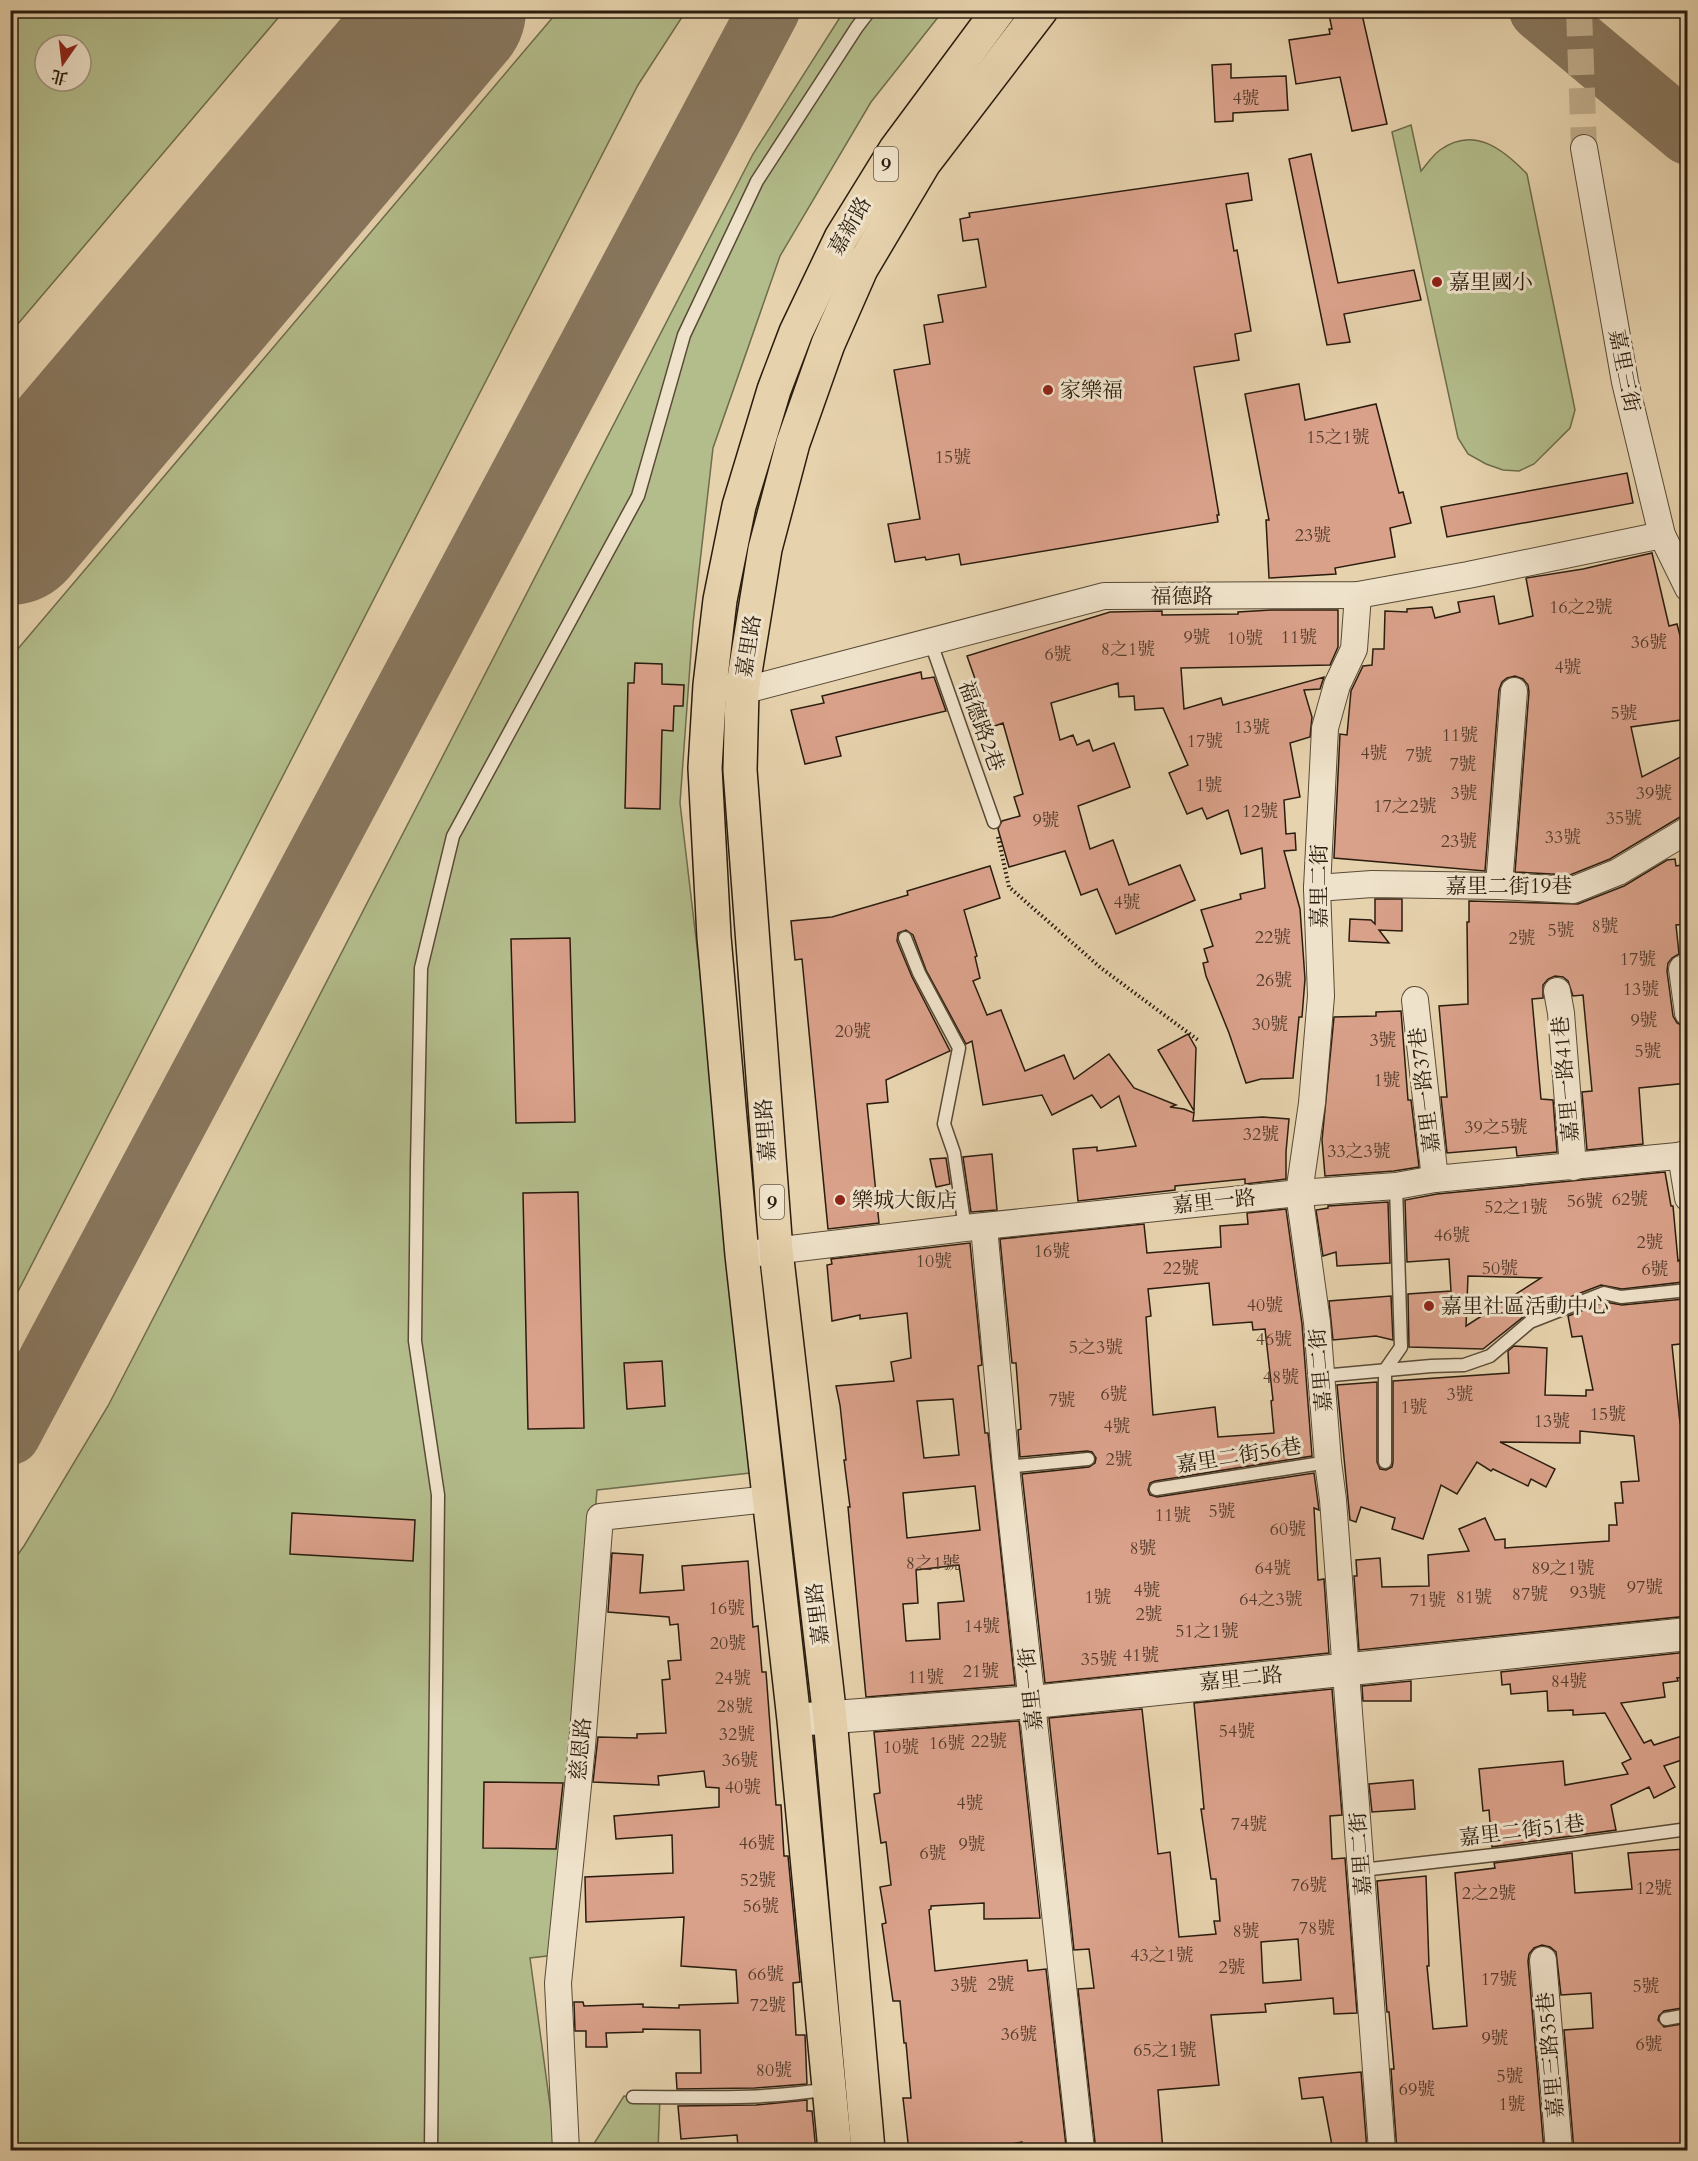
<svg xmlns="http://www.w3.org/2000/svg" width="1698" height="2161" viewBox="0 0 1698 2161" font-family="Cardo,'Noto Serif TC',serif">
	<rect width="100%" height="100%" fill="#e6d2ad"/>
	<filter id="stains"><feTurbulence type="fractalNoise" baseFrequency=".00333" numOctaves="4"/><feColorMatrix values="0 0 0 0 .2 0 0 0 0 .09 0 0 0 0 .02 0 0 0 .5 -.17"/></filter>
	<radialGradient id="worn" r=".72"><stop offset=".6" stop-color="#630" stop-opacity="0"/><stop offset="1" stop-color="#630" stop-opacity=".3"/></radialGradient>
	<!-- green -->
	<g fill="#b3bc8b" stroke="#6e6c4c" stroke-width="1.5" fill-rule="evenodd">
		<path d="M11,10l273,1 -273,321 -1,-321zM45,45h36v36h-36z"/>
		<path d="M559,10l127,1 -48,74 -627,1220v-648z"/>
		<path d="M844,11h99l-72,91 -91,154 -67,192 -20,176 -13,179 79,669 -162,18 -22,261 -2,202 -43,5 22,162 13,29 25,1 34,-54 36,1 -2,53h-647v-586l13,-18 84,-140 645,-1252z"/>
		<path d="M1411,125l10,46c6,-7 11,-15 19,-21 34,-25 64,0 87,24l48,236 -5,18 -36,36 -15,7 -16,-1 -17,-6 -18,-10 -10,-16 -66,-306z"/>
	</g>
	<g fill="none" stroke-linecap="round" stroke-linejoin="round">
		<!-- taxiway -->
		<g stroke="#88775e" stroke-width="62">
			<path d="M1540,10l148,124"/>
			<path d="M10,1434l759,-1424"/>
		</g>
		<!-- runway -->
		<path stroke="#88775e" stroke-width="154" d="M10,528l439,-518"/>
	</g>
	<!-- building -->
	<g fill="#daa18a" stroke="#2a1c0e" stroke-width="1.5" fill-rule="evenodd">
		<path d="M1328,10h33l26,114 -35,7 -12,-54 -44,7 -7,-44 41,-6 -1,-5h3z"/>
		<path d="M1231,64v14l55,-2 2,34 -55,3v8l-18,1 -3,-57z"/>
		<path d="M1311,154l27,129 76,-13 7,30 -77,14 6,28 -23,3 -38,-186z"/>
		<path d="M1248,173l4,27 -26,4 8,47 3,-1 14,81 -16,3 4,26 -45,7 25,148h-2l1,7 -257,43 -2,-11 -33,6 -1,-3 -30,5 -7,-38 32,-5 -26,-149 36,-6 -6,-39 19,-3 -5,-27 48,-8 -8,-48 -15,2 -3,-22 10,-2 -1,-4z"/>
		<path d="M1299,384l6,36 71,-16 23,89 4,-1 8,31 -21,5 5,29 -60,11 1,6 -67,4 -3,-58h3l-24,-126z"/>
		<path d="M1627,473l6,30 -186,34 -6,-30z"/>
		<path d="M1652,553l17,73 8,-2 6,23 5,23v49l-57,8 11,50 46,-24v62l-8,2 -70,42 -40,16 -55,-3 14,-180 -1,-7 -5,-6 -8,-3 -8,2 -5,4 -3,8 -14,181 -151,-13 6,-124 7,1 4,-44 12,-25 9,-1 1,-16h11l1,-38 22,1v-3l25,-2 3,11 25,-6 -2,-10 36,-6 5,28 34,-8 -7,-38 57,-9z"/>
		<path d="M1271,610h67v37l-8,18 -149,3 3,41 37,-11 2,7 101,-28 -4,12 -16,1 8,27 -2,20 -20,6 10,54 -16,3 2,34 9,-1 1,17 -12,1 16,58 5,70 -3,38h-3l-6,61 -32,1 -15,4 -17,-50 -23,-57 -3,-13 5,-1 -4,-13 9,-3 -12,-36 40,-11 -1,-5 25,-6 -3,-40 -21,6 -13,-44 -21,9 -5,-11 -15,6 -18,-41 19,-8 -25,-57 -28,2 -1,-14 -15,1 -1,-14 -67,20 9,37 13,-5 4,10 12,-5 4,11 21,-8 16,44 -52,19 12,43 23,-9 16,45 51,-20 15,35 -79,34 -19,-45 -16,6 -16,-44 -56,16 -11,-38 4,-8 18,-5 -6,-19 9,-3 -20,-71 -11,4 -25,-71 143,-44 52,-1v4l76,-1v-2z"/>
		<path d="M635,663l27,1v20l22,1 -1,21h-9l-1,25 -11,-1 -2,79 -35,-1 3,-125h6z"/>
		<path d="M921,672l1,7 12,-2 12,34 -110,26 5,19 -36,8 -14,-54 33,-7 -2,-7z"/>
		<path d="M1675,859l1,7 12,-2v60l-12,1 3,29 -7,4 -4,5 -1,8 6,45 4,7 10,5 1,55 -49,5 4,56 -56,6 -5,-58 10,-1 -9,-96 -10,1 -5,-15 -5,-4 -8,-1 -7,3 -5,6v13l-11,1 9,100 12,1 4,52 -40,4 -1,-9 -69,6 -6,-56h6l-8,-91 29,-2 -1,-82h2v-21l109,3 46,-18 43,-26z"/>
		<path d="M990,866l10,32 -36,12 13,46 -2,1 5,21 -7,3 14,34 14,-5 24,61 39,-16 10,24 35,-25 25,34 42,17 -6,2 14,2 10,4 -1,8 70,-4 26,2 -3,33v27l-41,5v-5l-70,7v4l-97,11 -5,-52 24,-2v4l39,-5 -17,-50 -18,12 -9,-13 -40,20 -10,-20 -59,10 -11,-64 -6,3 -40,-74 -13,-35 -7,-5 -8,3 -1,8 15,36 38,74 -64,29 2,22 -21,2 12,119 -51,6 -26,-270 -7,1 -4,-39 41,-4 76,-22 -1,-4z"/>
		<path d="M1375,899h27v32l-23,-1 10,13 -40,-2 1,-22 21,1 4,4z"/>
		<path d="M570,938l5,184 -59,1 -5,-184z"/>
		<path d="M1401,1011l7,89h3l8,67 -25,4 -69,5 -3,-36 12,-123 42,-1v-4z"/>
		<path d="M1188,1034l8,14 -2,63 -36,-61z"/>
		<path d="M992,1154l5,56 -26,2 -8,-55z"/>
		<path d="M946,1158l4,26 -14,3 -6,-28z"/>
		<path d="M1665,1172l6,34h2l5,55 2,-1 3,22 -61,7 -21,-4 -36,14v-1l-38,16 -44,35 -74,-2 -1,-53 43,-3 -2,-32 -42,3 -2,-62 32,-6zM1468,1276l73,2 -75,48z"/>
		<path d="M578,1192l6,236 -56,1 -5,-236z"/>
		<path d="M1388,1202l2,61 -53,3 -1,-14 -13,4 -7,-46 12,-2v-2z"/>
		<path d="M1286,1209l16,115 10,132 -157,25 -5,2 -2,7 2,5 7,2 157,-24 5,37 -5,-2 4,72 6,-1 5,74 -284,30 -23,-209 67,-7 6,-4 1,-5 -4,-6 -5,-1 -67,6 -2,-27 3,-1 -5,-66h-4l-12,-124 144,-15 3,29 74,-6 -1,-21 28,-2 -1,-11zM1209,1283l4,42 39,-3 1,8 12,-1 8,71 -2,1 3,32 -56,4 -3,-30 -62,8 -7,-98 5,-1 -3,-27z"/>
		<path d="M970,1243l12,122 -4,1 7,67h3l27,252 -149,12 -18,-190h2l-6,-47h2l-6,-55 -4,-19 58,-5 -3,-19 20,-4 -4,-45 -47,6v-4l-28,6 -5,-56 5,-1 -1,-5zM953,1399l6,56 -35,3 -7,-57zM975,1486l5,44 -73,8 -4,-45zM959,1565l5,36 -26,2 2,36 -34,2 -3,-37 15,-1 -2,-33z"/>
		<path d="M1391,1296l2,44 -17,-4 -43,4 -4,-39z"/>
		<path d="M1684,1299l4,44 -16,2 8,78 8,-1v194l-329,34 -5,-74h3l-1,-16 24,-2 2,29 47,-1 -1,-31 41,-4 -10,-22 26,-11 10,22 10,-1v9l104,-7v-16h8l-2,-22h8l-2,-21 18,-1 -5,-45 -54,-5v12l-80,-1 55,27 -9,18 -15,-8 -3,7 -35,-17 -2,2 -14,-9 -20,32 -16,-9 -18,54 -31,-10 3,-11 -34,-11 -5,15 -6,-2 -13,-135 40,-3v80l3,7 6,1 6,-3 1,-5v-81l116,-8 -1,-22 6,-5 33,2 -2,47 41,1v-6h7l-11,-54 -10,1 -4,-21 37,-14 17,3z"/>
		<path d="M662,1361l3,45 -38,3 -3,-46z"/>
		<path d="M292,1513l123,7 -2,41 -123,-7z"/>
		<path d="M612,1553l31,2 -3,38 44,-3 -2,-24 66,-5 5,66 5,-1 4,46h4l10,133h5l3,51h4l12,126 -7,1 3,52h9l2,49 -52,4 -78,1 -1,-16h25l-1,-43 -57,-1v3l-37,1 1,14h-21v-16h-11l-1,-29h9l1,4 59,-2v3l36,1v-3l59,-2 -2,-33 -55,-4 3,-49 -98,5 -1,-45 88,-4 -1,-38 -56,4 -2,-23 105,-9v-19l-13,-1 -2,-16 -46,5 1,9 -66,-3 5,-45 39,1v-4l29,-1 -4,-53 8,-1 -2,-18 13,-1 -3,-36 -8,1 -1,-8 -61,-5z"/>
		<path d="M1688,1652v25l-11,1 1,3 -15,2 2,14 -44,6 23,40 7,-3 3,5 34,-11v24l-24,8 11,21 -21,11 -5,-11 -38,18 5,25 -124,17 -3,-37 -6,1 -4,-42 84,-8 2,24 63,-11 -6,-11 9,-4 -26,-46 -32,2v-5l-25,1 -1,-20 -36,3 -1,-10 -8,1 -1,-13z"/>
		<path d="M1411,1681v20h-48l-1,-15z"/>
		<path d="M1332,1689l10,126 -12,1 2,43 13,-1 12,155 -23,1 -1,-16 -68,6 1,8 -55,3 8,70 -61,5 5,61h-67l-18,-162 16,-1 -5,-39 -15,1 -25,-232 93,-9 16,145 12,-2 9,85 37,-3 -2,-13h6l-4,-42h-5l-10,-70h3l-10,-106zM1298,1939l3,41 -38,3 -2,-41z"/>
		<path d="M1019,1721l21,197 -56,1v-16l-53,3v3l-2,1 6,61 92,-11 1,11 18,-2 20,177 -43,5 -1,-9 -55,9h-58l-6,-53h8l-5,-55h-2l-4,-42h-7l-11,-77 4,-1 -6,-36 11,-2 -5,-43 -5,1 -7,-49 6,-1 -6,-61z"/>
		<path d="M1413,1780l2,29 -43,3 -3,-28z"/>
		<path d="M484,1782l79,1 -7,66 -73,-1z"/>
		<path d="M1685,1849l3,43v115l-24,4 -5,5 -1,4 6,7 24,-4v128h-114l-10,-121 29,-2 -2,-35 -30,2 -5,-43 -6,-5 -8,-2 -8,3 -5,6 -1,7 16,190h-147l-6,-82h3l-5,-57h-2l-10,-131 49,-5 3,90h-2l6,63 34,-3 -12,-153 40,-5 -1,-5 78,-10 3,40 57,-4 -4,-36z"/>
		<path d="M1361,2072l6,79h-34l-10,-54 -21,2 -3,-21z"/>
		<path d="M807,2100v11h5l4,40h-60v-5l-18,1 -1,-12 -56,4 -3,-33 78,-1z"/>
	</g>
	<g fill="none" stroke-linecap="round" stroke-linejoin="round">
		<!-- minor-tunnel -->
		<path stroke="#c0ae8d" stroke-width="26" stroke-dasharray="26 13" stroke-linecap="butt" d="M1579,10l5,138"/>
		<defs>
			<g id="service">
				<path d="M931,643l63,179"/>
				<path d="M905,938l14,35 40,75 -15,76 10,29 11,75"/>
				<path d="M1322,1376l109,-10 33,-1 26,-9 40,-34 74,-29 17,4 67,-7"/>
				<path d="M1385,1462v-92l16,-23 -5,-161"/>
				<path d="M1006,1467l82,-8"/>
				<path d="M1156,1489l172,-27"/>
				<path d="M1362,1870l149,-17 177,-24"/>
				<path d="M1666,2019l22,-4"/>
				<path d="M633,2097c65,0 131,3 195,-8"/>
				<path d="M431,2150l7,-655 -23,-154 2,-176 4,-197 32,-132 185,-340 46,-161 73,-154 100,-154 13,-17"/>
			</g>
			<g id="minor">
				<path d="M1584,148l41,234 37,153 26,53"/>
				<path d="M1358,595l-4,54 -17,36 -12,43 -8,160 4,108 -9,107 -13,90 18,129 11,140 5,38 49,650"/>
				<path d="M727,688l15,3 362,-95 254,-1 110,-20 194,-40"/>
				<path d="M1499,886l15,-195"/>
				<path d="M1317,888l55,-4 127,2 74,4 45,-18 70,-42"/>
				<path d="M1682,969l6,44"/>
				<path d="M1557,991l4,22 12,154"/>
				<path d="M1415,1000l20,179"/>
				<path d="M1681,1155l7,43"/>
				<path d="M984,1227l22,240 75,683"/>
				<path d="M757,1253l208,-25 334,-35 97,-7 39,-7 253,-24"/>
				<path d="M1543,1960l16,190"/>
				<path d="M566,2150l-8,-167 24,-237 18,-229 169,-18"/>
			</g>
			<path id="tertiary" d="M794,1720l239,-18 655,-68"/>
			<g id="primary">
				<path d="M835,2150l-41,-430 -52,-465 -28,-318 -9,-169 5,-83 10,-85 19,-94 35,-116 22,-58 45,-94 55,-89 103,-139"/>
				<path d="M868,2150l-38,-432 -54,-467 -36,-481 2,-79 23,-142 28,-106 35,-99 33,-75 63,-106 117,-153"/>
			</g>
		</defs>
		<!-- service casing -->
		<use href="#service" stroke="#594a36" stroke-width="15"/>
		<!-- minor casing -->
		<use href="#minor" stroke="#594a36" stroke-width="28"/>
		<!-- tertiary casing -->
		<use href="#tertiary" stroke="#594a36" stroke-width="34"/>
		<!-- primary casing -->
		<use href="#primary" stroke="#2a1c0e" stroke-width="36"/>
		<!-- path -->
		<path stroke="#2a1c0e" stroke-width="4" stroke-dasharray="1.5 3" stroke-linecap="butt" d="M998,837l11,50 92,81 97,72"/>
		<!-- service -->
		<use href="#service" stroke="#efe2ca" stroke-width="12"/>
		<!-- minor -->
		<use href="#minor" stroke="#efe2ca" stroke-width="26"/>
		<!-- tertiary -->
		<use href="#tertiary" stroke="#efe2ca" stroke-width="32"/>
		<!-- primary -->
		<use href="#primary" stroke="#e6d2ad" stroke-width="33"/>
	</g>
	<!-- markers -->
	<g fill="#8f2418" stroke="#efe2ca" stroke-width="2">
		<circle cx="1437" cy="282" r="6"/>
		<circle cx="1048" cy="390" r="6"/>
		<circle cx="840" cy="1200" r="6"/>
		<circle cx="1429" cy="1306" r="6"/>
	</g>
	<g text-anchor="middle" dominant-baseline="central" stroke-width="6" stroke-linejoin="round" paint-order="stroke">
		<!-- number labels -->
		<g font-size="18" fill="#563d2d">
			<text x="1246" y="98">4號</text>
			<text x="1338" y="437">15之1號</text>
			<text x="953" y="457">15號</text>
			<text x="1313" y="535">23號</text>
			<text x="1581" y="607">16之2號</text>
			<text x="1197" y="637">9號</text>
			<text x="1299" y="637">11號</text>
			<text x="1245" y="638">10號</text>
			<text x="1649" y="642">36號</text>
			<text x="1128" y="649">8之1號</text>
			<text x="1058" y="654">6號</text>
			<text x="1568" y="667">4號</text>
			<text x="1624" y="713">5號</text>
			<text x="1252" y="727">13號</text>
			<text x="1460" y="735">11號</text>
			<text x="1205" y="741">17號</text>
			<text x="1374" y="753">4號</text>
			<text x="1419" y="755">7號</text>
			<text x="1463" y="764">7號</text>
			<text x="1209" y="785">1號</text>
			<text x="1464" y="793">3號</text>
			<text x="1654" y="793">39號</text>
			<text x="1405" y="806">17之2號</text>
			<text x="1260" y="811">12號</text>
			<text x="1624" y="818">35號</text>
			<text x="1046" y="820">9號</text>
			<text x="1563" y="837">33號</text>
			<text x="1459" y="841">23號</text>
			<text x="1127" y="902">4號</text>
			<text x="1605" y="926">8號</text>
			<text x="1561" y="930">5號</text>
			<text x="1273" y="937">22號</text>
			<text x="1522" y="938">2號</text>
			<text x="1638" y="959">17號</text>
			<text x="1274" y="980">26號</text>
			<text x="1641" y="989">13號</text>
			<text x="1644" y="1020">9號</text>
			<text x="1270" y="1024">30號</text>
			<text x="853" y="1031">20號</text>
			<text x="1383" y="1040">3號</text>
			<text x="1648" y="1051">5號</text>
			<text x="1387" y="1080">1號</text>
			<text x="1496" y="1127">39之5號</text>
			<text x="1261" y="1134">32號</text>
			<text x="1359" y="1151">33之3號</text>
			<text x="1630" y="1199">62號</text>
			<text x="1585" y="1201">56號</text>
			<text x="1516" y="1207">52之1號</text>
			<text x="1452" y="1235">46號</text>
			<text x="1650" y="1242">2號</text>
			<text x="1052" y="1251">16號</text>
			<text x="934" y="1261">10號</text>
			<text x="1181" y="1268">22號</text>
			<text x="1500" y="1268">50號</text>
			<text x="1655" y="1269">6號</text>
			<text x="1265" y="1305">40號</text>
			<text x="1274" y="1339">46號</text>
			<text x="1096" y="1347">5之3號</text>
			<text x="1281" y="1377">48號</text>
			<text x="1114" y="1394">6號</text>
			<text x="1460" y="1394">3號</text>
			<text x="1062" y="1400">7號</text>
			<text x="1414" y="1407">1號</text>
			<text x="1608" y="1414">15號</text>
			<text x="1552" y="1421">13號</text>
			<text x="1117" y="1426">4號</text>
			<text x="1119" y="1459">2號</text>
			<text x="1222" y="1511">5號</text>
			<text x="1173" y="1515">11號</text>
			<text x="1288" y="1529">60號</text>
			<text x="1143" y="1548">8號</text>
			<text x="933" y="1563">8之1號</text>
			<text x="1273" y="1568">64號</text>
			<text x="1563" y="1568">89之1號</text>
			<text x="1645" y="1587">97號</text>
			<text x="1147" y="1590">4號</text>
			<text x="1588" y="1592">93號</text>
			<text x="1530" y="1594">87號</text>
			<text x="1098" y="1597">1號</text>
			<text x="1474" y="1597">81號</text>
			<text x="1271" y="1599">64之3號</text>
			<text x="1428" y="1600">71號</text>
			<text x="727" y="1608">16號</text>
			<text x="1149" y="1614">2號</text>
			<text x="982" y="1626">14號</text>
			<text x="1207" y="1631">51之1號</text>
			<text x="728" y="1643">20號</text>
			<text x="1141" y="1655">41號</text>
			<text x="1099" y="1659">35號</text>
			<text x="981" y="1671">21號</text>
			<text x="926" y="1677">11號</text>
			<text x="733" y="1678">24號</text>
			<text x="1569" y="1681">84號</text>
			<text x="735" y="1706">28號</text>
			<text x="1237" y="1731">54號</text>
			<text x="737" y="1734">32號</text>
			<text x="989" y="1741">22號</text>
			<text x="947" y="1743">16號</text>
			<text x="901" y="1747">10號</text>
			<text x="740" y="1760">36號</text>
			<text x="743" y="1787">40號</text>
			<text x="970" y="1803">4號</text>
			<text x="1249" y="1824">74號</text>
			<text x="757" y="1843">46號</text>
			<text x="972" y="1844">9號</text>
			<text x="933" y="1853">6號</text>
			<text x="758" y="1880">52號</text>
			<text x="1309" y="1885">76號</text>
			<text x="1654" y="1888">12號</text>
			<text x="1489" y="1893">2之2號</text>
			<text x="761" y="1906">56號</text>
			<text x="1317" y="1928">78號</text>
			<text x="1246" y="1931">8號</text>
			<text x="1162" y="1955">43之1號</text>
			<text x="1232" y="1967">2號</text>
			<text x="766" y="1974">66號</text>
			<text x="1499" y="1979">17號</text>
			<text x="1001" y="1984">2號</text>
			<text x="964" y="1985">3號</text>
			<text x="1646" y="1986">5號</text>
			<text x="768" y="2005">72號</text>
			<text x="1019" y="2034">36號</text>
			<text x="1495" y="2038">9號</text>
			<text x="1649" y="2044">6號</text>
			<text x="1165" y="2050">65之1號</text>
			<text x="774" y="2070">80號</text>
			<text x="1510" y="2076">5號</text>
			<text x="1417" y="2089">69號</text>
			<text x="1512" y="2104">1號</text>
		</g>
		<!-- shield labels -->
		<g fill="#efe2ca" stroke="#655746" stroke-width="1.5">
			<rect x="874" y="147" width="24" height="34" rx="4.5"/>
			<rect x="760" y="1185" width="24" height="34" rx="4.5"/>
		</g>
		<g font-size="20" font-weight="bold" fill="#2a1c0e">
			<text x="886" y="164">9</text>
			<text x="772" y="1202">9</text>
		</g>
		<!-- street labels -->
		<g font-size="21" fill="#2a1c0e" stroke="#efe2ca">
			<text transform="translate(850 226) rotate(-60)">嘉新路</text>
			<text transform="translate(1624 371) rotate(79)">嘉里三街</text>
			<text x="1182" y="596">福德路</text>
			<text transform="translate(749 646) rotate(-81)">嘉里路</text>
			<text transform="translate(981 726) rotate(70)">福德路2巷</text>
			<text transform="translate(1319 886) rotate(-90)">嘉里二街</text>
			<text x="1509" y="886">嘉里二街19巷</text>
			<text transform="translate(1566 1079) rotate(-95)">嘉里一路41巷</text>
			<text transform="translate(1425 1090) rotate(-97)">嘉里一路37巷</text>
			<text transform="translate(766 1130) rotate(-94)">嘉里路</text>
			<text transform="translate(1214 1202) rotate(-6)">嘉里一路</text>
			<text transform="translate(1321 1370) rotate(-95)">嘉里二街</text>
			<text transform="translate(1239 1456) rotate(-9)">嘉里二街56巷</text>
			<text transform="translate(818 1614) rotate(-97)">嘉里路</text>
			<text transform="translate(1241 1679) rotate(-6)">嘉里二路</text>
			<text transform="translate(1031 1689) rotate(-96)">嘉里一街</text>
			<text transform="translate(581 1749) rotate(-85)">慈恩路</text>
			<text transform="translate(1522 1831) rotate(-7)">嘉里二街51巷</text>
			<text transform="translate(1361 1854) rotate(-94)">嘉里二街</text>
			<text transform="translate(1551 2055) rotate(-95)">嘉里三路35巷</text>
		</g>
		<!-- poi labels -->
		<g font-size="21" fill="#2a1c0e" stroke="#efe2ca" text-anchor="start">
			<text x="1449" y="282">嘉里國小</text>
			<text x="1060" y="390">家樂福</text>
			<text x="852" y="1200">樂城大飯店</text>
			<text x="1441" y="1306">嘉里社區活動中心</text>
		</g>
	</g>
	<!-- margin -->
	<rect width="1698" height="2161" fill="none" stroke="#e6d2ad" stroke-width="36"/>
	<rect x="12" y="12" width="1674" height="2137" fill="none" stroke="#2a1c0e" stroke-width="3"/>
	<rect x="18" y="18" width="1662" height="2125" fill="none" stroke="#2a1c0e" stroke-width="1.5"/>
	<!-- north arrow -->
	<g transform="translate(63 63) rotate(194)"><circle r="28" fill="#efe2ca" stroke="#a0937f" stroke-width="1.5"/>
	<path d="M0-4.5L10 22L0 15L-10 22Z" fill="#8f2418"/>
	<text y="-9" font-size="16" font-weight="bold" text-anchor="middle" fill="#2a1c0e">北</text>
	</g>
	<rect width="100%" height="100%" filter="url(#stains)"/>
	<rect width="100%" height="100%" fill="url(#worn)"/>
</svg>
